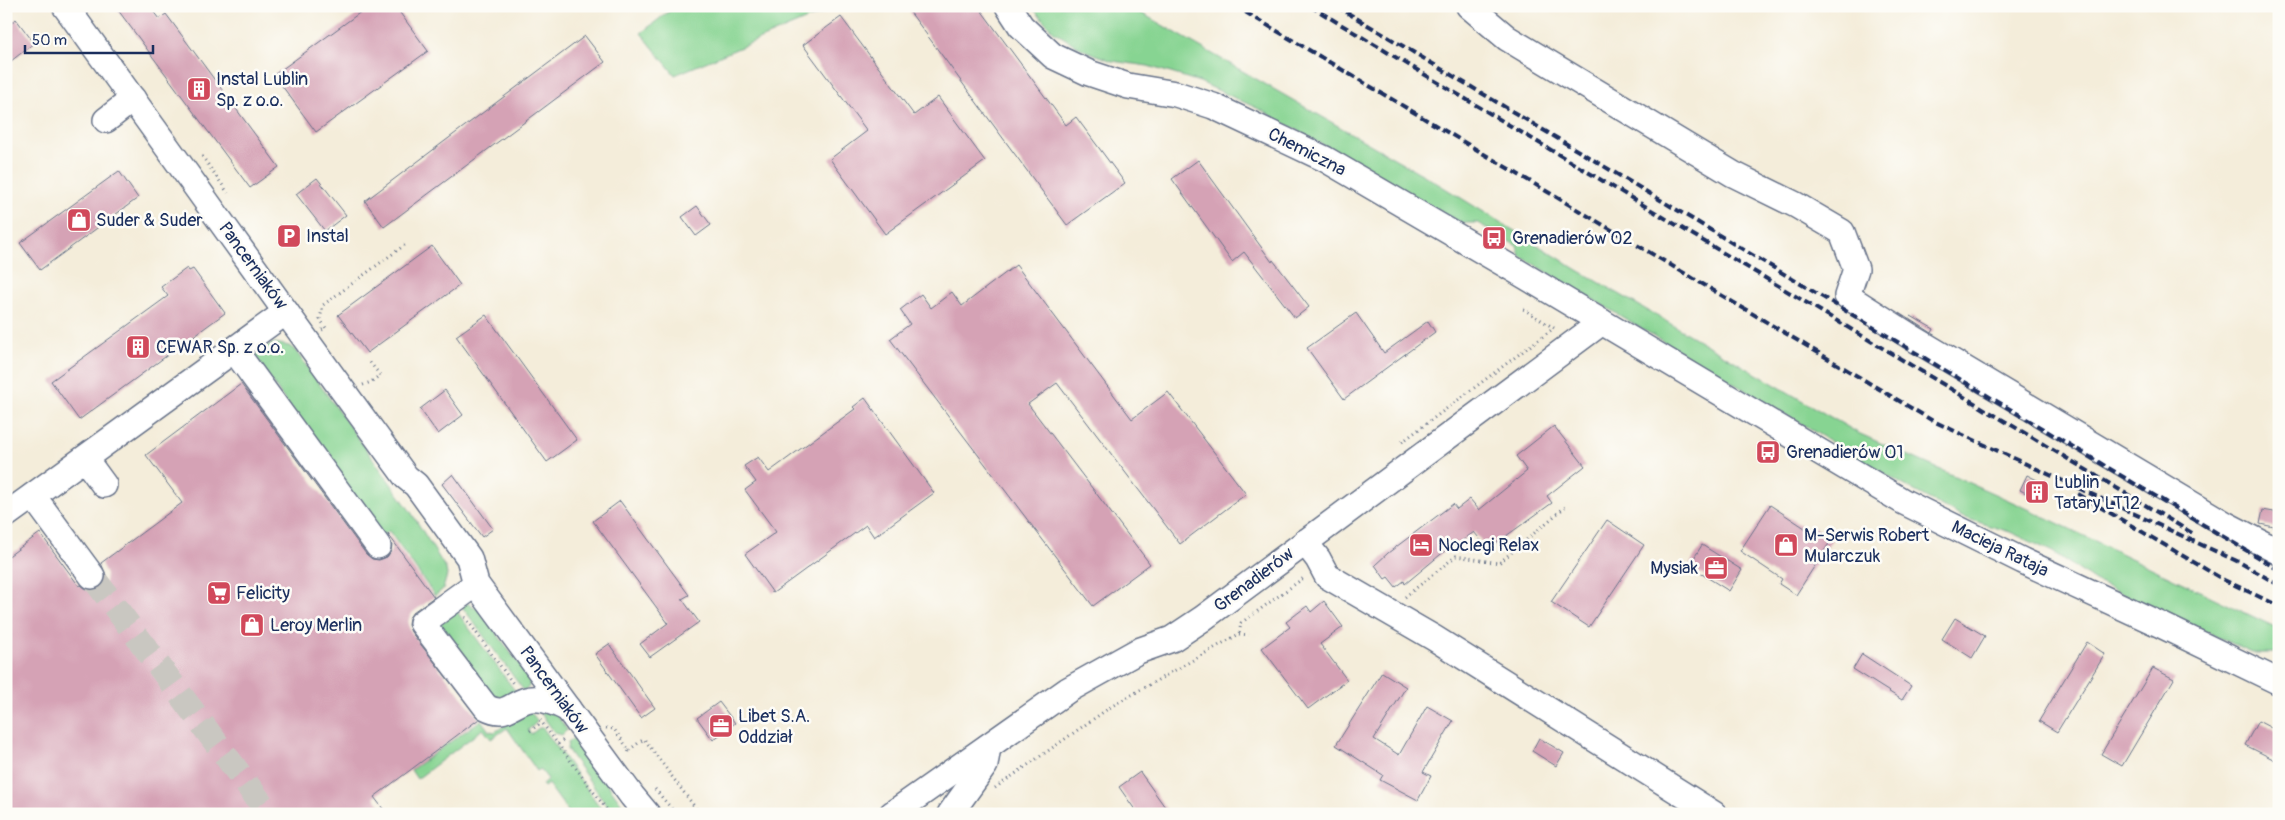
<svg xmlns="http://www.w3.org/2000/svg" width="2285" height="820" viewBox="0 0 2285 820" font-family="Pangolin,sans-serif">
	<rect width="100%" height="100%" fill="#fdfcf7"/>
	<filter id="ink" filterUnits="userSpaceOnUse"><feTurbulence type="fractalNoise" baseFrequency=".02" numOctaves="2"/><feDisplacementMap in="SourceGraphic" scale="10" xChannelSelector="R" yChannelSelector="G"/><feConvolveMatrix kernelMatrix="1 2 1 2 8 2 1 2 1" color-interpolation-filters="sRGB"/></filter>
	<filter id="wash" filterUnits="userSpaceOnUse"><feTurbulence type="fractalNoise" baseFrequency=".0096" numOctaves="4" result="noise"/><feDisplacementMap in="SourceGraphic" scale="20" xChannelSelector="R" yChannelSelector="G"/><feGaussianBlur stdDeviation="1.12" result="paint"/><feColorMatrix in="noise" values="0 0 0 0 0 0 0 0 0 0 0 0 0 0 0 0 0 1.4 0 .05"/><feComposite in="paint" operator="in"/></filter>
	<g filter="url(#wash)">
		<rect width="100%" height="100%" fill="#f4edda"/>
		<!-- green -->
		<g fill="#87d492" stroke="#518278">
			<path d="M676,6h162l-163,69 -34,-42z"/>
			<path d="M1031,6h98l298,171 151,93 280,163 168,75 253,121v24h-27l-157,-72 -42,-29 -43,-20 -48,-15 -60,-33 -382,-228 -3,-10 -39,-23h-17l-200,-113 -61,-28 -52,-16 -36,-5 -30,-12 -29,-18z"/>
			<path d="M275,343l14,3 6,4 116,162 35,57 1,6 -4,14 -8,7 -46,-65 -10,7 -124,-181 7,-9z"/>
			<path d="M466,603l13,6 50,69 2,3 -3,7 -4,3 -63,-86z"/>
			<path d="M455,609l63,86 -22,5 -57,-69v-9z"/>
			<path d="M537,708l20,7 10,15 -5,5 -7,-2z"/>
			<path d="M528,709l9,11 -1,3 -8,7 3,4 8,-6h4l62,86h-35l-22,-30 -4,3 -2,-3 6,-5 -8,-10 -3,2 -30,-43 -16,11 -8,-10 -66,50 -6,-9 70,-50 8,11 6,1z"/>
			<path d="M574,738l55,76h-16l-46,-65 1,-7z"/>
		</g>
		<g id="blocks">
			<!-- building -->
			<g fill="#d5a2b5">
				<path d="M115,6h34l10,13 7,-5 113,153 -29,21z"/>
				<path d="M369,6h26l33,45 -112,81 -42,-57z"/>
				<path d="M917,6h61l88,119 10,-8 49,66 -58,42 -157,-213z"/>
				<path d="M841,17l73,98 24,-18 47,64 -100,73 -55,-75 37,-28 -64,-86z"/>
				<path d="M16,19l18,24 -28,22v-38z"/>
				<path d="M585,36l20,26 -221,165 -19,-26z"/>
				<path d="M1198,160l74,102 1,-2 36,47 -14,11 -51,-66 -12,10 -60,-83z"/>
				<path d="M119,171l19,27 -98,72 -20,-27z"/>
				<path d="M317,178l29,37 -21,16 -29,-37z"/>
				<path d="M697,206l14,19 -15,11 -14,-19z"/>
				<path d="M432,246l28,39 -93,68 -29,-38z"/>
				<path d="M1016,265l116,154 36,-27 78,102 -66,50 -123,-161 -29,21 122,160 -57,42 -203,-267 20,-15 -10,-14 21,-16 10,14 21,-16 10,14z"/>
				<path d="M187,268l2,3 4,-2 32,44 -146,107 -28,-39 117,-85 -7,-9z"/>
				<path d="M1356,313l28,40 44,-32 7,11 -91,67 -37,-51z"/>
				<path d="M486,315l91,125 -30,22 -91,-126z"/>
				<path d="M1911,316l23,13 -2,4 -22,-14z"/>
				<path d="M241,384l125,170 6,5 7,1 8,-3 4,-6 1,-6 -4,-11 46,63 -21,15 -4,6 -1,7 3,7 68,87 -105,78 13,17h-381v-256l34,-25 39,53 2,-1 5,4 7,1 8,-3 4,-5 1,-7 -5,-12 81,-60 -36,-48z"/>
				<path d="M445,390l18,25 -25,19 -18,-25z"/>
				<path d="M865,398l69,95 -60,44 -8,-12 -93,68 -28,-39 31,-22 -31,-42 11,-8 -12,-16 14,-9 11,15 86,-63 -2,-2z"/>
				<path d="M1554,426l31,40 -38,30 5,7 -64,46 -14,-17 -20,15 -2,-2 -47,39 -1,-3 -8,6 -8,-10 -3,2 -10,-14 13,-12 65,-49 4,5 13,-10 9,11 48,-39 -11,-15z"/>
				<path d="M453,474l40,55 -11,8 -40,-53z"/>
				<path d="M2027,475l14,7 -7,15 -14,-7z"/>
				<path d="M620,501l69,94 -7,4 17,23 -49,35 -10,-13 28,-21 -75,-102z"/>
				<path d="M1770,505l41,27 3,-5 18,12 -36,56 -17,-11 3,-5 -42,-28z"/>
				<path d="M2263,510l16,3v15l-19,-4z"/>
				<path d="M1607,520l37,25 -55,82 -38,-25z"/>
				<path d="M1702,545l40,25 -13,21 -40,-25z"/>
				<path d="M1324,601l19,26 -23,17 27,36 -39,29 -46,-61 28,-21 -4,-5 21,-16 4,6z"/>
				<path d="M1955,618l30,18 -13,22 -30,-19z"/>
				<path d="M2087,642l18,12 -48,78 -18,-11z"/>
				<path d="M609,644l46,64 -14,10 -46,-64z"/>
				<path d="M1862,654l49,32 -9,14 -49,-31z"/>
				<path d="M2153,668l21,11 -52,87 -21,-12z"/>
				<path d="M1382,672l24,15 -32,52 25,16 28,-49 26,15 -30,51 8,4 -13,24 -38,-20 3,-5 -47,-30z"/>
				<path d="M719,702l16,21 -22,17 -16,-22z"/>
				<path d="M2258,721l21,11v30l-34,-17z"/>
				<path d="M1539,738l25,15 -8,13 -24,-15z"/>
				<path d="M1140,772l30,42h-32l-19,-27z"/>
			</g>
		</g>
	</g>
	<g filter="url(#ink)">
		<use href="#blocks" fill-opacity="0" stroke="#677289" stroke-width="1"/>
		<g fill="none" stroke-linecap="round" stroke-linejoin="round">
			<!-- minor-tunnel -->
			<path stroke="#c9c7c1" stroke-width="25" stroke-dasharray="25 12" stroke-linecap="butt" d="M92,576l177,238"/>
			<defs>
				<g id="minor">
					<path d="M65,6c114,156 226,315 341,471l10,8 53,73 7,26 156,212 15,18"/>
					<path d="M1008,6l13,20 32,30 36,17 39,13 48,8 37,12 112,53 188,110 391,233 119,59 138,64 118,57"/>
					<path d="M1469,6l38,32 226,136 63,31 46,27 14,37 -9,27 66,42 312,186 54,28"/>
					<path d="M106,120l27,-21"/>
					<path d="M235,351l143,195"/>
					<path d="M85,459l19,26"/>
					<path d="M33,496l59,80"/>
					<path d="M6,515l280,-203"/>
					<path d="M1305,542l13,17 9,17 107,62 280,176"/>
					<path d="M476,584l-54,39 64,84c19,10 23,-1 40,-7 14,-4 30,3 42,9"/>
					<path d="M892,814l176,-124 70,-39 34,-12 30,-20 400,-297"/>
					<path d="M950,814l35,-49 3,-18"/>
				</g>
			</defs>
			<!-- minor casing -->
			<use href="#minor" stroke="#677289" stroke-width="28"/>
			<!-- path -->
			<g stroke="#677289" stroke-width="3" stroke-dasharray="1 4" stroke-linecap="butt">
				<path d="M202,156l26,37"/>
				<path d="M322,330l4,-2 -6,-9 3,-14 83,-61"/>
				<path d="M363,385l8,-3 9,-7 -11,-14"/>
				<path d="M1402,442l152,-114 -34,-21"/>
				<path d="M1405,597l51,-41 43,7 66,-56"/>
				<path d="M465,617l49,68"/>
				<path d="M1239,634l10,1"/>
				<path d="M540,720l70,94"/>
				<path d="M606,728l8,1 15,21 -1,5"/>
				<path d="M530,731l12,-9"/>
				<path d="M558,744l8,-6"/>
				<path d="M629,750l15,-11 56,75"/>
				<path d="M995,788l117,-82 127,-72 2,-11 64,-46"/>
				<path d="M655,789l21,25"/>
			</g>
			<!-- minor -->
			<use href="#minor" stroke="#fff" stroke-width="25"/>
			<!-- rail -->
			<g stroke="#1b2f5e" stroke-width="4" stroke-dasharray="8 4" stroke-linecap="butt">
				<path d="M1235,6l698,415 308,142 38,22"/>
				<path d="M1310,6l882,527"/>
				<path d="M1336,6l943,564"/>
				<path d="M2078,494l146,86 55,26"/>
			</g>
		</g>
	</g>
	<!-- icons -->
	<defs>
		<symbol id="building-square" viewBox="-11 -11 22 22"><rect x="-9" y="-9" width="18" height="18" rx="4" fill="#d1495b" stroke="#fdfcf7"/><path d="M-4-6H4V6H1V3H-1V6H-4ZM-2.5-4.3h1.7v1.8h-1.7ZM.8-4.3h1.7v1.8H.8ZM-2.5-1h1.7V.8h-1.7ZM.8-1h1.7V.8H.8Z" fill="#fff"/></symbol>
		<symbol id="shop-square" viewBox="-11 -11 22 22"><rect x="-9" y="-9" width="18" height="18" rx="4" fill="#d1495b" stroke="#fdfcf7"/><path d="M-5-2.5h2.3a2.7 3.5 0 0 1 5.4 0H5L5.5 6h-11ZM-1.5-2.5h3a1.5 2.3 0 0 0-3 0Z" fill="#fff"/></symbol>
		<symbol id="parking-square" viewBox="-11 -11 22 22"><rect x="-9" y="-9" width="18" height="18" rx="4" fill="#d1495b" stroke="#fdfcf7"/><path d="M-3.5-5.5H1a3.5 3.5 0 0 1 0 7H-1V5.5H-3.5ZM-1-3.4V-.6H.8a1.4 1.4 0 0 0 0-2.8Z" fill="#fff"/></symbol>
		<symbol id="bus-square" viewBox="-11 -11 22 22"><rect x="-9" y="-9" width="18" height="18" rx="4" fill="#d1495b" stroke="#fdfcf7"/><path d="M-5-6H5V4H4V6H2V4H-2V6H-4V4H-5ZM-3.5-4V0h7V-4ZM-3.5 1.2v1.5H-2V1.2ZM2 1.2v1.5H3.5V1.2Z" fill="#fff"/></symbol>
		<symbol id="hotel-square" viewBox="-11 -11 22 22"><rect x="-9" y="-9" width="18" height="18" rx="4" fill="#d1495b" stroke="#fdfcf7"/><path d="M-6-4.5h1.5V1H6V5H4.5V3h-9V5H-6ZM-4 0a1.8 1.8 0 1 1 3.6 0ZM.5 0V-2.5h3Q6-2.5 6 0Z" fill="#fff"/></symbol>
		<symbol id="office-square" viewBox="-11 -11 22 22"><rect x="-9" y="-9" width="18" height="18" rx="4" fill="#d1495b" stroke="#fdfcf7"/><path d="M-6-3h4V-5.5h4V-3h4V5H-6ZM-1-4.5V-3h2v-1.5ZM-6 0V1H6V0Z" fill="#fff"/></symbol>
		<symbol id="supermarket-square" viewBox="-11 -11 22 22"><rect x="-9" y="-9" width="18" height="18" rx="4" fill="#d1495b" stroke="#fdfcf7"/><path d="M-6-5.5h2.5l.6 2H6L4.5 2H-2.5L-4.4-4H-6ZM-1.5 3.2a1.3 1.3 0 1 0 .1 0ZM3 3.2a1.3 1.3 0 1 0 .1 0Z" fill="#fff"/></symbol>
	</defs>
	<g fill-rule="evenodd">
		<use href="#building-square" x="185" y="75" width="28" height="28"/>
		<use href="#shop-square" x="65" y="206" width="28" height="28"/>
		<use href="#parking-square" x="275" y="222" width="28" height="28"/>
		<use href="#bus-square" x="1480" y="224" width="28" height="28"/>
		<use href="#building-square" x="124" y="333" width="28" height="28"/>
		<use href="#bus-square" x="1754" y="438" width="28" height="28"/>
		<use href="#building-square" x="2023" y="478" width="28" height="28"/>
		<use href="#hotel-square" x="1407" y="531" width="28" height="28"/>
		<use href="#shop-square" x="1772" y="531" width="28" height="28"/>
		<use href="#office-square" x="1702" y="554" width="28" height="28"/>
		<use href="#supermarket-square" x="205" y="579" width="28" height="28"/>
		<use href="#shop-square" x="238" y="611" width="28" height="28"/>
		<use href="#office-square" x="707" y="712" width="28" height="28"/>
	</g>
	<g text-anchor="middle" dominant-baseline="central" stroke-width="5" stroke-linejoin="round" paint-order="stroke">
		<!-- poi labels -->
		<g font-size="18" fill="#1b2f5e" stroke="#fdfcf7" text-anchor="start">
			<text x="216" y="79">Instal Lublin<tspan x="216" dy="21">Sp. z o.o.</tspan></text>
			<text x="96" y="220">Suder &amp; Suder</text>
			<text x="306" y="236">Instal</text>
			<text x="1512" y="238">Grenadierów 02</text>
			<text x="156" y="347">CEWAR Sp. z o.o.</text>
			<text x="1786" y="452">Grenadierów 01</text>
			<text x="2054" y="482">Lublin<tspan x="2054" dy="21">Tatary LT12</tspan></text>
			<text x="1804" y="535">M-Serwis Robert<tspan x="1804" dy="21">Mularczuk</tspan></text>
			<text x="1438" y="545">Noclegi Relax</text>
			<text x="1698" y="568" text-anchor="end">Mysiak</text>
			<text x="236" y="593">Felicity</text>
			<text x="270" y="625">Leroy Merlin</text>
			<text x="738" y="716">Libet S.A.<tspan x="738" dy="21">Oddział</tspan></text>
		</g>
		<!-- street labels -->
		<g font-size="18" fill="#1b2f5e" stroke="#fdfcf7">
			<text transform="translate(1307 152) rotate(27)">Chemiczna</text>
			<text transform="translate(253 266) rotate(54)">Pancerniaków</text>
			<text transform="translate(2000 549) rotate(26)">Macieja Rataja</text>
			<text transform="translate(1254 580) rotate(-37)">Grenadierów</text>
			<text transform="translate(554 690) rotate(54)">Pancerniaków</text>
		</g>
	</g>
	<!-- margin -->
	<rect width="2285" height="820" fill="none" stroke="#fdfcf7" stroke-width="25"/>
	<!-- scale -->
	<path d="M25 45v8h128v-8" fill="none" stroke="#1b2f5e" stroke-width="2.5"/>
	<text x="32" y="45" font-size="15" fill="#1b2f5e" stroke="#fdfcf7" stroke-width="4" paint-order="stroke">50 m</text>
</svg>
